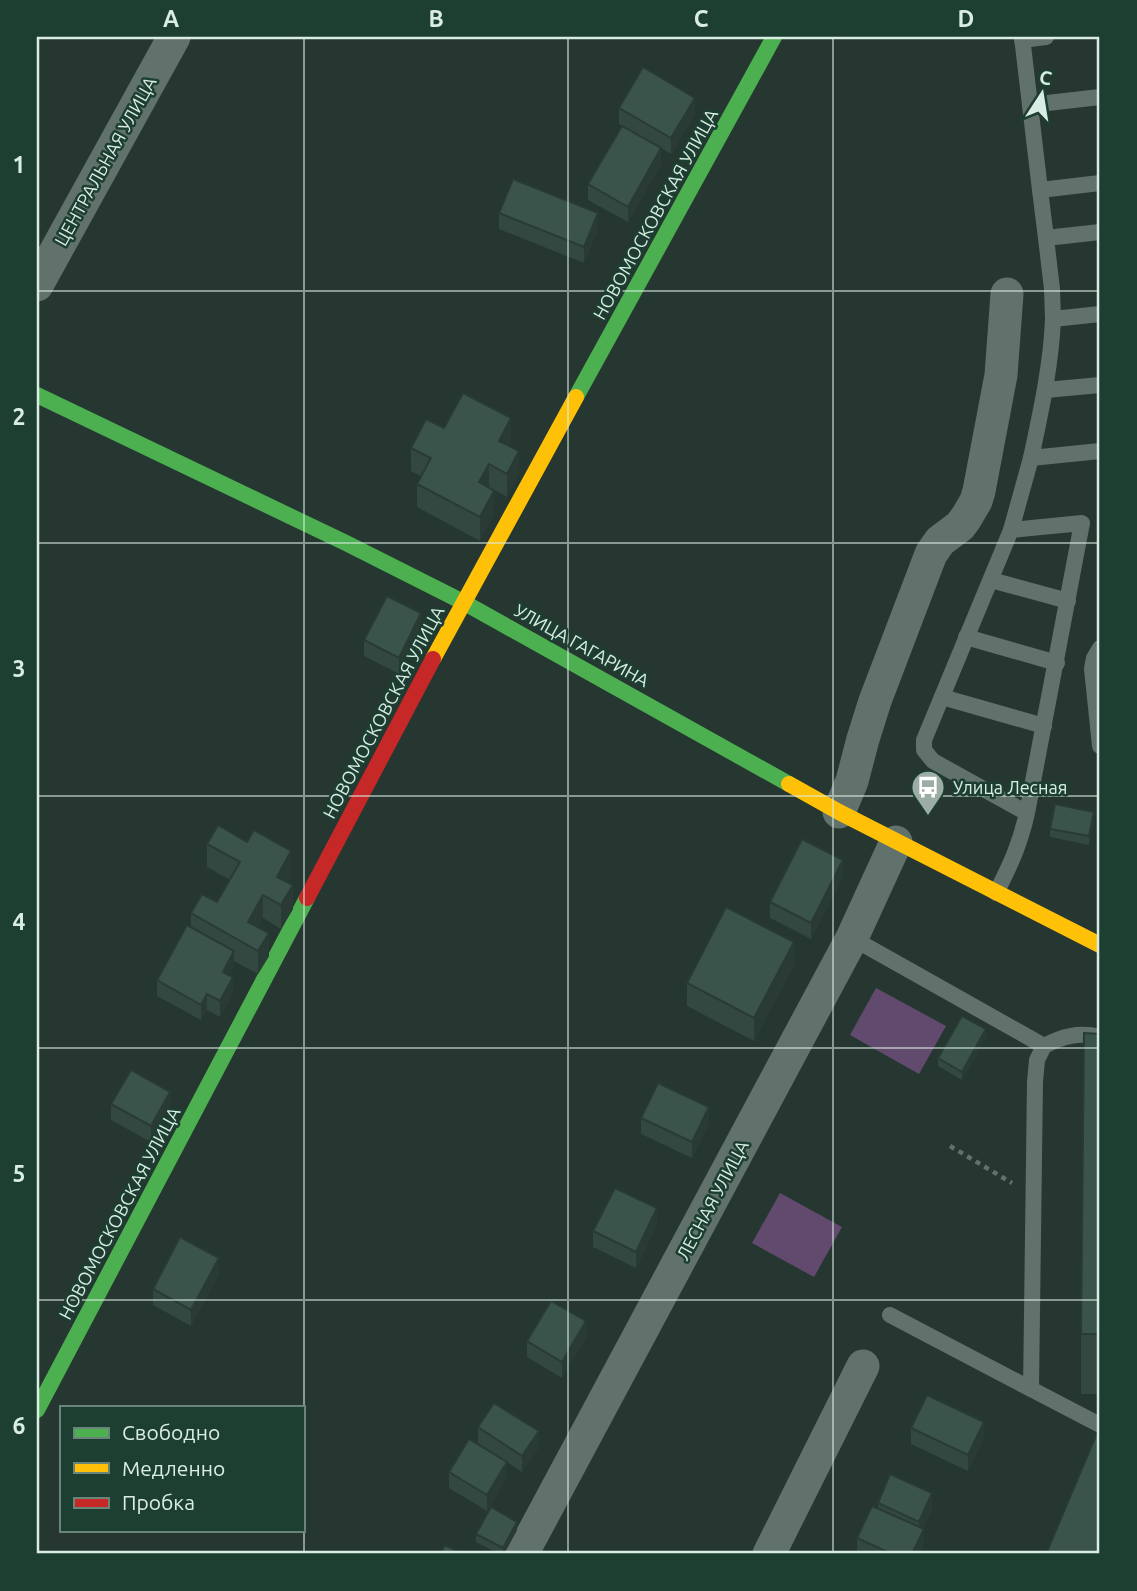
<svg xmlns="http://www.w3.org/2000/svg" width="1137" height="1591" viewBox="0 0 1137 1591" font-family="Ubuntu,sans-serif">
	<rect width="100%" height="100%" fill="#253730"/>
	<!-- green -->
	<g fill="#624a6f">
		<path d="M876,988l70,38 -27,48 -69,-39z"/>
		<path d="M780,1193l62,34 -28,50 -62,-34z"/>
	</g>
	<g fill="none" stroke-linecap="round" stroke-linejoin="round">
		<!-- path -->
		<path stroke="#63716b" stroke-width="4.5" stroke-dasharray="5 5" stroke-linecap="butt" d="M950,1146l62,37"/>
		<!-- lane -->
		<g stroke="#61716b" stroke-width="16">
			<path d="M1022,37l8,68 70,-8"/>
			<path d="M1022,40l24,-3"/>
			<path d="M1030,105l10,85 60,-7"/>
			<path d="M1040,190l6,48"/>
			<path d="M1100,232l-54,6 6,51 1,30 47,-5"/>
			<path d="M1053,319c-2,47 -12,92 -22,139l69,-7"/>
			<path d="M1046,390l54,-5"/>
			<path d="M1011,530l20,-72"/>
			<path d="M991,580l77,21"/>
			<path d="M966,637l91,26"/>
			<path d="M1100,648l-6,10 -2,11 8,77"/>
			<path d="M942,697l102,29"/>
			<path d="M996,893c15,-29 24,-49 31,-80l55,-290 -71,7 -87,210v10l9,11 94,52"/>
			<path d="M852,938l192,108c19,-10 35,-14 56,-9"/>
			<path d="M1044,1046l-7,14 -2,22 -4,307 69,36"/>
			<path d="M890,1315l141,74"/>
		</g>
		<!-- street -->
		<g stroke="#61716b" stroke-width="33">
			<path d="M37,285l137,-248"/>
			<path d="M839,812l13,-31 11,-42 12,-38 56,-147 9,-13 20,-15 6,-8 10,-17 3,-10 22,-116 6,-81"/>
			<path d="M522,1554l330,-616 44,-96"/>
			<path d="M769,1554l94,-188"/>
		</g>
		<!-- fast -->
		<g stroke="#4caf50" stroke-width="16">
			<path d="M37,395l309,148 117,59 326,182"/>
			<path d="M576,397l198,-360"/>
			<path d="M37,1410l270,-512"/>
		</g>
		<!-- slow -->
		<g stroke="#ffc107" stroke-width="16">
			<path d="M433,659l143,-262"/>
			<path d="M789,784l50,28 261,133"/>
		</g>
		<!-- jam -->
		<path stroke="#c62828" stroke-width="16" d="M307,898l126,-239"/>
	</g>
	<!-- wall -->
	<g fill="#324840">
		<path d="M619,108l76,6 -24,40 -10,-6v16l-33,58 -40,-22v-16l67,-39 -36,-21z"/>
		<path d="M499,213l99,16 -14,34 -85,-34z"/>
		<path d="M444,428l67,13 -3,5 11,28 -12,23 -18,-10 5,27 -14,27 -63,-34v-23l4,-8 -10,-5v-23z"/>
		<path d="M421,629l-22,45 -35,-18v-16z"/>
		<path d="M1094,820l-5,25 -39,-8v-8z"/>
		<path d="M207,844l84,31 -4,7 6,27 -12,20 -18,-11 -5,9 11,29 -11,18 -24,-13v6l-5,8 4,18 -13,24 -13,-7 -6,10 -44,-24v-16l34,-53v-14l26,-11 13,-22 -23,-13z"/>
		<path d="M843,876l-32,63 -41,-21v-16z"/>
		<path d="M794,965l-40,76 -67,-35v-23z"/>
		<path d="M1100,1034v360h-19v-60z"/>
		<path d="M986,1037l-24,43 -24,-14v-8z"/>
		<path d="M111,1104l59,4 -19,34 -40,-22z"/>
		<path d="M641,1118l68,5 -17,35 -51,-24z"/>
		<path d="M657,1224l-21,44 -43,-21v-16z"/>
		<path d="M219,1274l-28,52 -38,-21v-16z"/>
		<path d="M586,1337l-24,41 -35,-21v-16z"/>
		<path d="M478,1427l61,20 -17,25 -15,-10v16l-20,33 -38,-23v-16l57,-11 -28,-18z"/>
		<path d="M911,1428l73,10 -16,33 -57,-27z"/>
		<path d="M878,1503l54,6 -9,20 1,16 -5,9h-62v-16l21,-30z"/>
		<path d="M517,1530l-13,24h-5l-23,-12v-8z"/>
	</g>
	<!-- shaded-wall -->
	<g fill="#293b34">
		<path d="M695,98v16l-24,40v-16z"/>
		<path d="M661,148v16l-33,58v-15z"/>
		<path d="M598,213v16l-14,34v-16z"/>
		<path d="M511,418v23l-12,23v-23z"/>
		<path d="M519,451v23l-12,23v-23z"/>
		<path d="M489,464v23l-10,19v-24z"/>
		<path d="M494,491v23l-14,27v-24z"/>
		<path d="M421,613v16l-22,45v-16z"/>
		<path d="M1094,812v8l-5,25v-9z"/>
		<path d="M291,851v24l-14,25v-23z"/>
		<path d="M843,860v16l-32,63v-16z"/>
		<path d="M293,885v24l-12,20v-24z"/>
		<path d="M263,895v23l-15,27v-23z"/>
		<path d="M269,933v23l-11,18v-23z"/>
		<path d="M794,942v23l-40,76v-23z"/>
		<path d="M234,951v16l-11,21v-16z"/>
		<path d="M233,977v16l-13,24v-16z"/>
		<path d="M207,994v16l-6,10v-15z"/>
		<path d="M986,1029v8l-24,43v-8z"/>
		<path d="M170,1092v16l-19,34v-16z"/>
		<path d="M709,1107v16l-17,35v-16z"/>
		<path d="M657,1208v16l-21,44v-16z"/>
		<path d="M219,1258v16l-28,52v-16z"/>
		<path d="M586,1321v16l-24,41v-16z"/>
		<path d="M984,1422v16l-16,33v-16z"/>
		<path d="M539,1431v16l-17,25v-16z"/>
		<path d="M507,1462v16l-20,33v-16z"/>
		<path d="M932,1493v16l-13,29v-16z"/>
		<path d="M517,1522v8l-13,24h-1v-6z"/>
		<path d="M924,1529v16l-5,9h-7z"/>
	</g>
	<!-- building -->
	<g fill="#3a544b" stroke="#293b34" stroke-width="2">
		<path d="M643,67l52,31 -24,40 -52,-30z"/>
		<path d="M622,126l39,22 -33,59 -40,-23z"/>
		<path d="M513,179l85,34 -14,34 -85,-34z"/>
		<path d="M463,393l48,25 -12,23 20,10 -12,23 -18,-10 -10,18 15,9 -14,26 -63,-33 14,-26 -20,-10 15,-29 18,9z"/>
		<path d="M387,596l34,17 -22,45 -35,-18z"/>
		<path d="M1055,804l39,8 -5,24 -39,-7z"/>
		<path d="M218,825l29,17 7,-12 37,21 -14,26 16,8 -12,20 -18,-10 -15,27 21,11 -11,18 -67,-38 11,-19 15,8 23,-40 -33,-18z"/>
		<path d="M802,839l41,21 -32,63 -41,-21z"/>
		<path d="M726,907l68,35 -40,76 -67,-35z"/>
		<path d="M187,925l47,26 -11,21 10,5 -13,24 -13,-7 -6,11 -44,-25z"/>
		<path d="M962,1016l24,13 -24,43 -24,-14z"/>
		<path d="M1084,1033l16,1v300h-19z"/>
		<path d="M131,1070l39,22 -19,34 -40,-22z"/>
		<path d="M658,1083l51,24 -17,35 -51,-24z"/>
		<path d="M615,1188l42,20 -21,44 -43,-21z"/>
		<path d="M180,1237l39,21 -28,52 -38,-21z"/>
		<path d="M551,1301l35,20 -24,41 -35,-21z"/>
		<path d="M927,1395l57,27 -16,33 -57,-27z"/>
		<path d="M494,1403l45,28 -17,25 -44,-29z"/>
		<path d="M1097,1433l3,1v120h-54z"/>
		<path d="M469,1439l38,23 -20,33 -38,-23z"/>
		<path d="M890,1474l42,19 -13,29 -41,-19z"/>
		<path d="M872,1506l52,23 -12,25h-20l-35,-16z"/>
		<path d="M491,1507l26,15 -14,26 -27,-14z"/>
		<path d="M445,1545l18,9h-23z"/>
	</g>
	<!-- grid -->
	<path fill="none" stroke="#daede4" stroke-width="2" stroke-opacity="0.55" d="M304,37v1517M568,37v1517M833,37v1517M37,291h1063M37,543h1063M37,796h1063M37,1048h1063M37,1300h1063"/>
	<!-- icons -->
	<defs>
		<symbol id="bus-pin" viewBox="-11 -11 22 30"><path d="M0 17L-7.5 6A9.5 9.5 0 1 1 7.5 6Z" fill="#9bada5" stroke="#1d3f31"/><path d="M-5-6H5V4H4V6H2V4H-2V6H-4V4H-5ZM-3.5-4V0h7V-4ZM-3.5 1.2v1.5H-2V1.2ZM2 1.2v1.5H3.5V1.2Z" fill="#fff"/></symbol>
	</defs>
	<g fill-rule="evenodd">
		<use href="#bus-pin" x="909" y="768" width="38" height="52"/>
	</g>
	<g text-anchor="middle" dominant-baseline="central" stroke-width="5" stroke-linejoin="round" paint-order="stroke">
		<!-- street labels -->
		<g font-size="18" fill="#daede4" stroke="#1d3f31">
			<text transform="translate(105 161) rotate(-61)">ЦЕНТРАЛЬНАЯ УЛИЦА</text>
			<text transform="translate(655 214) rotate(-61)">НОВОМОСКОВСКАЯ УЛИЦА</text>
			<text transform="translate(582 645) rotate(29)">УЛИЦА ГАГАРИНА</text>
			<text transform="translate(383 712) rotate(-62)">НОВОМОСКОВСКАЯ УЛИЦА</text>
			<text transform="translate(712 1200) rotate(-62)">ЛЕСНАЯ УЛИЦА</text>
			<text transform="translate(119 1213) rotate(-62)">НОВОМОСКОВСКАЯ УЛИЦА</text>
		</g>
		<!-- poi labels -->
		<g font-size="18" fill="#daede4" stroke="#1d3f31" text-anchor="start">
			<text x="953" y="787">Улица Лесная</text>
		</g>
	</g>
	<!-- border -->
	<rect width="1137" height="1591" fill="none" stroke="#1d3f31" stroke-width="77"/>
	<!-- legend -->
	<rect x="60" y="1406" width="245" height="126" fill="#1d3f31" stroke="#698579" stroke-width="2"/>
	<rect x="74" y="1428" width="35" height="10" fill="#4caf50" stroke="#698579" stroke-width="2"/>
	<text x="122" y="1440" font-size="21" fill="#daede4">Свободно</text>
	<rect x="74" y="1463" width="35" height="10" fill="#ffc107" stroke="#698579" stroke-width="2"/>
	<text x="122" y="1476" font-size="21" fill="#daede4">Медленно</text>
	<rect x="74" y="1498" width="35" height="10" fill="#c62828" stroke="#698579" stroke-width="2"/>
	<text x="122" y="1510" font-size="21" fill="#daede4">Пробка</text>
	<!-- north arrow -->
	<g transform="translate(1042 94) rotate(12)" stroke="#1d3f31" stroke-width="5" paint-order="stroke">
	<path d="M0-5L12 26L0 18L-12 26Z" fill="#daede4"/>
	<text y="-10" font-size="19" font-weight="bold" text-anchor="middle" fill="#daede4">С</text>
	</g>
	<rect x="38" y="38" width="1060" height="1514" fill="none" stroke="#daede4" stroke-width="2.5"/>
	<g font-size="23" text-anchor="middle" font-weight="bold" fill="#daede4">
		<text x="171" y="27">A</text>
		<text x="436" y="27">B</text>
		<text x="701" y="27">C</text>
		<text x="966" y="27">D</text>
		<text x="19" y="173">1</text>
		<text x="19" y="425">2</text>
		<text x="19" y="677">3</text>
		<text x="19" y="930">4</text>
		<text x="19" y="1182">5</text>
		<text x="19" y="1434">6</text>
	</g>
</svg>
